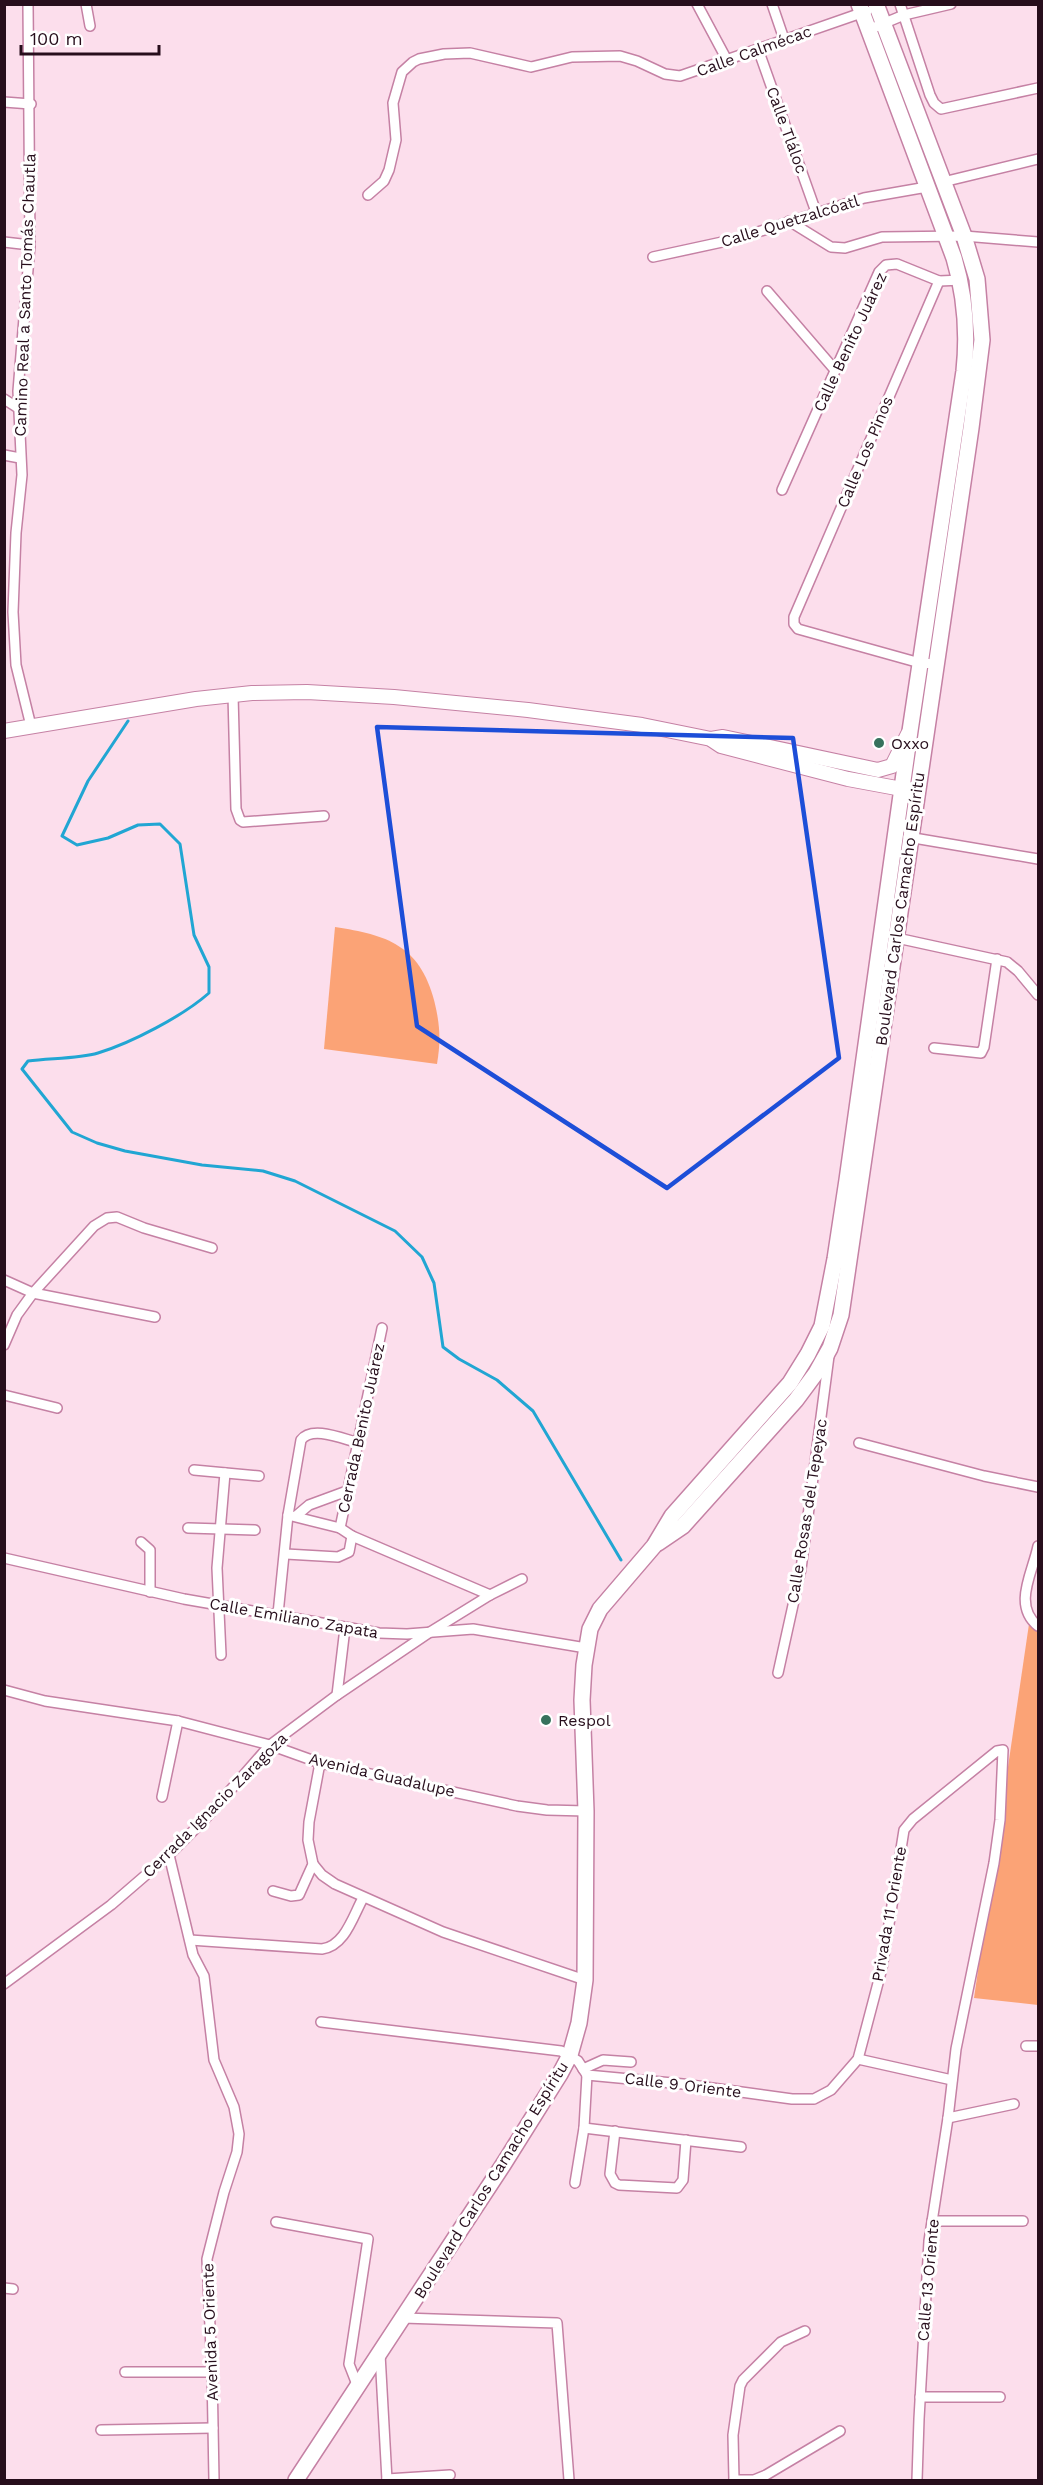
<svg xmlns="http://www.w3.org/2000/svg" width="1043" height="2485" viewBox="0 0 1043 2485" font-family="'Work Sans',sans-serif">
	<rect width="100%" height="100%" fill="#fcdeec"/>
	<!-- green -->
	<g fill="#fba376">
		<path d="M335,927c52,8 84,18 99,73 6,24 7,40 3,64l-113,-15z"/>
		<path d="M1029,1624l9,2v379l-64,-7z"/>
	</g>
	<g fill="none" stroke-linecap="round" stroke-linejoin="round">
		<!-- stream -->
		<path stroke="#21a6d3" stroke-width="3" d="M128,721l-40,60 -26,55 15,9 31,-7 30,-13 22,-1 20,20 14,91 15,32v26c-26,23 -78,50 -111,60 -20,6 -49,5 -70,8l-6,8 50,63 25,11 28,8 77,14 61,6 32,10 100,50 27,26 12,26 9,64 16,12 38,21 36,31 88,149"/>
		<defs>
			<g id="street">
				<path d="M28,4l2,241 -12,146 4,84 -6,58 -3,79 3,53 15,61"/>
				<path d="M86,4l4,22"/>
				<path d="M697,4l30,56"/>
				<path d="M772,4l12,35"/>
				<path d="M900,4l30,91 4,8 7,6 97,-21"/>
				<path d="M868,30l36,-15 47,-11"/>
				<path d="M758,49l58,163"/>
				<path d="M4,102l27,2"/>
				<path d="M943,182l95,-23"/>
				<path d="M368,195l16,-14 5,-11 7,-30 -3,-37 9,-31 11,-10 6,-3 25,-5 26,-1 61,14 41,-10 48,-1 17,5 28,13 15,2 187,-65"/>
				<path d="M789,221l42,26 14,1 37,-11 82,-1 74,6"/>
				<path d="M4,242l26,3"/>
				<path d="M653,257l83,-18 128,-41 63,-11"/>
				<path d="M767,291l68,79"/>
				<path d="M4,399l14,9"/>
				<path d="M4,455l16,3"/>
				<path d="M782,490l97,-218 7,-7 11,-1 42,17 23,-1"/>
				<path d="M936,664l-16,-1 -122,-34 -4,-5v-7l145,-336"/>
				<path d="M233,695l3,114 4,11 3,2 81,-6"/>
				<path d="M908,837l130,22"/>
				<path d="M897,938l110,24 11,9 20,24"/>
				<path d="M934,1048l47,5 3,-6 13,-88"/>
				<path d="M4,1280l29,13 122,24"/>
				<path d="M4,1345l13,-30 16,-22 61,-67 13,-8 10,-1 27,11 68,20"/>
				<path d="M4,1395l53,13"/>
				<path d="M859,1443l125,33 54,11"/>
				<path d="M194,1470l65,6"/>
				<path d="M288,1515l52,13 12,8 138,59"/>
				<path d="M296,1516l13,-11 38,-14"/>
				<path d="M188,1528l67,2"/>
				<path d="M340,1528l42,-200"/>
				<path d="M141,1542l9,8v42"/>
				<path d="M1038,1546c-5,26 -26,59 0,80"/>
				<path d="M286,1554l52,3 11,-5 3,-16"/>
				<path d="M4,1558l180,41 195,34 28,1 66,-5 113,19"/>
				<path d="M278,1614l10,-99 13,-75c11,-15 42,-1 58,3"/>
				<path d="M221,1655l-4,-87 8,-95"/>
				<path d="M778,1673l23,-104 28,-213"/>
				<path d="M4,1690l41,11 133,20 92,24 50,18 197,43 30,4 39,1"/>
				<path d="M337,1695l8,-67"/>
				<path d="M162,1797l16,-76"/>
				<path d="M169,1855l24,100 11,21 10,84 20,47 5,27 -2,18 -13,40 -17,67 5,113 2,108"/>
				<path d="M313,1864l9,11 13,9 108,48 142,48"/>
				<path d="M273,1891l18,5 8,-1 14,-31 -5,-24 1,-18 11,-59"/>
				<path d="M190,1940l132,9c23,-3 31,-33 41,-51"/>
				<path d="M4,1984l107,-79 58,-50 36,-36 65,-74 67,-50 93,-63 60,-37 32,-16"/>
				<path d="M321,2022l240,29 17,10 9,14 96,9 109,15h22l17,-9 27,-31 24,-91 22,-138 9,-11 84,-68 6,-1 -3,70 -6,43 -38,186 -8,69 -19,123 -10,178 -2,61"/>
				<path d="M1026,2046h12"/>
				<path d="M858,2059l94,21"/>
				<path d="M583,2069l20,-9 28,2"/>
				<path d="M948,2118l66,-14"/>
				<path d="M584,2128l157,19"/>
				<path d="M615,2131l-5,43 5,9 4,2 58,3 6,-8 3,-40"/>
				<path d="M575,2183l9,-55 3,-53"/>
				<path d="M932,2221h91"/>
				<path d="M276,2222l92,17 -19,125 9,23"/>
				<path d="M4,2288l9,1"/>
				<path d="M403,2318l154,5 12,157"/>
				<path d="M380,2354l7,126"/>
				<path d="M125,2372h87"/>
				<path d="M920,2397h80"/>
				<path d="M101,2430l112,-2"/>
				<path d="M387,2479l63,-4"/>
				<path d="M734,2480l-1,-45 7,-49 3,-6 38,-38 24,-11"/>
				<path d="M734,2480h20l12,-5 74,-44"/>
			</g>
			<g id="secondary">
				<path d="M4,731l192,-32 56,-6 55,-1 87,5 134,13 114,15 69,14 12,-2 155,33 14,-4 16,-32"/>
				<path d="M712,740l9,6 127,33 70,13"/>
			</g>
			<g id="primary">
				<path d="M658,1543l25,-17 113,-126 20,-27 14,-25 11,-33 130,-887 11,-88 -5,-61 -13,-43 -88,-232"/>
				<path d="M296,2480l207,-315 57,-91 10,-19 9,-32 6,-43 1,-169 -4,-111 2,-35 6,-36 10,-20 54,-63 18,-30 118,-133 18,-29 14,-28 13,-67 12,-79 63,-449 54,-360c4,-38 1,-76 -10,-113l-95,-254"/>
			</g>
		</defs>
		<!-- street casing -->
		<use href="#street" stroke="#c581a4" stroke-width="12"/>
		<!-- secondary casing -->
		<use href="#secondary" stroke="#c581a4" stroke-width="16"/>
		<!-- primary casing -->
		<use href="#primary" stroke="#c581a4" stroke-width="18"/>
		<!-- street -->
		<use href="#street" stroke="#fff" stroke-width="9"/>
		<!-- secondary -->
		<use href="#secondary" stroke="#fff" stroke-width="14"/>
		<!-- primary -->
		<use href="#primary" stroke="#fff" stroke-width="15"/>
	</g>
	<!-- marked area -->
	<path fill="none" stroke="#1d4ed8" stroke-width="4.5" stroke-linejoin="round" d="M377,727l416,11 46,320 -172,130 -250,-162z"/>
	<!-- markers -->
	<g fill="#37725d" stroke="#fff" stroke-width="2">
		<circle cx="879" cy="743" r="6"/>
		<circle cx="546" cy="1720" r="6"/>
	</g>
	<g text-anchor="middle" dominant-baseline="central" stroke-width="6" stroke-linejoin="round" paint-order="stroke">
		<!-- street labels -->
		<g font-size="16" fill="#270e1c" stroke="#fff">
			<text transform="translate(754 51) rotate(-20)">Calle Calmécac</text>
			<text transform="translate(787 130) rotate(70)">Calle Tláloc</text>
			<text transform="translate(790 221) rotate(-17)">Calle Quetzalcóatl</text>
			<text transform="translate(25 295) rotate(-88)">Camino Real a Santo Tomás Chautla</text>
			<text transform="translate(850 342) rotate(-65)">Calle Benito Juárez</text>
			<text transform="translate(865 452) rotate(-67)">Calle Los Pinos</text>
			<text transform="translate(900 909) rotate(-82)">Boulevard Carlos Camacho Espíritu</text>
			<text transform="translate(361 1428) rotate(-78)">Cerrada Benito Juárez</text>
			<text transform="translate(807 1511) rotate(-81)">Calle Rosas del Tepeyac</text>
			<text transform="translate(294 1618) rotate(10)">Calle Emiliano Zapata</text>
			<text transform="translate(382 1775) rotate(13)">Avenida Guadalupe</text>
			<text transform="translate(215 1805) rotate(-45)">Cerrada Ignacio Zaragoza</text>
			<text transform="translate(889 1914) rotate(-80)">Privada 11 Oriente</text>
			<text transform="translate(683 2085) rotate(7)">Calle 9 Oriente</text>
			<text transform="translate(491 2180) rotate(-58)">Boulevard Carlos Camacho Espíritu</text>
			<text transform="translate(928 2280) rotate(-85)">Calle 13 Oriente</text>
			<text transform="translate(210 2332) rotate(-92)">Avenida 5 Oriente</text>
		</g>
		<!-- poi labels -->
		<g font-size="16" fill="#270e1c" stroke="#fff" text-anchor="start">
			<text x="891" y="743">Oxxo</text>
			<text x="558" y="1720">Respol</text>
		</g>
	</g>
	<!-- border -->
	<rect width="1043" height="2485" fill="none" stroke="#270e1c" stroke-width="12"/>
	<!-- scale -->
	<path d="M21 45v9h138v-9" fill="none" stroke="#270e1c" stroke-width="3"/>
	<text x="30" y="45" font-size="18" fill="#270e1c" stroke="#ffffff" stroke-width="4.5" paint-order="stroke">100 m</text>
</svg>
